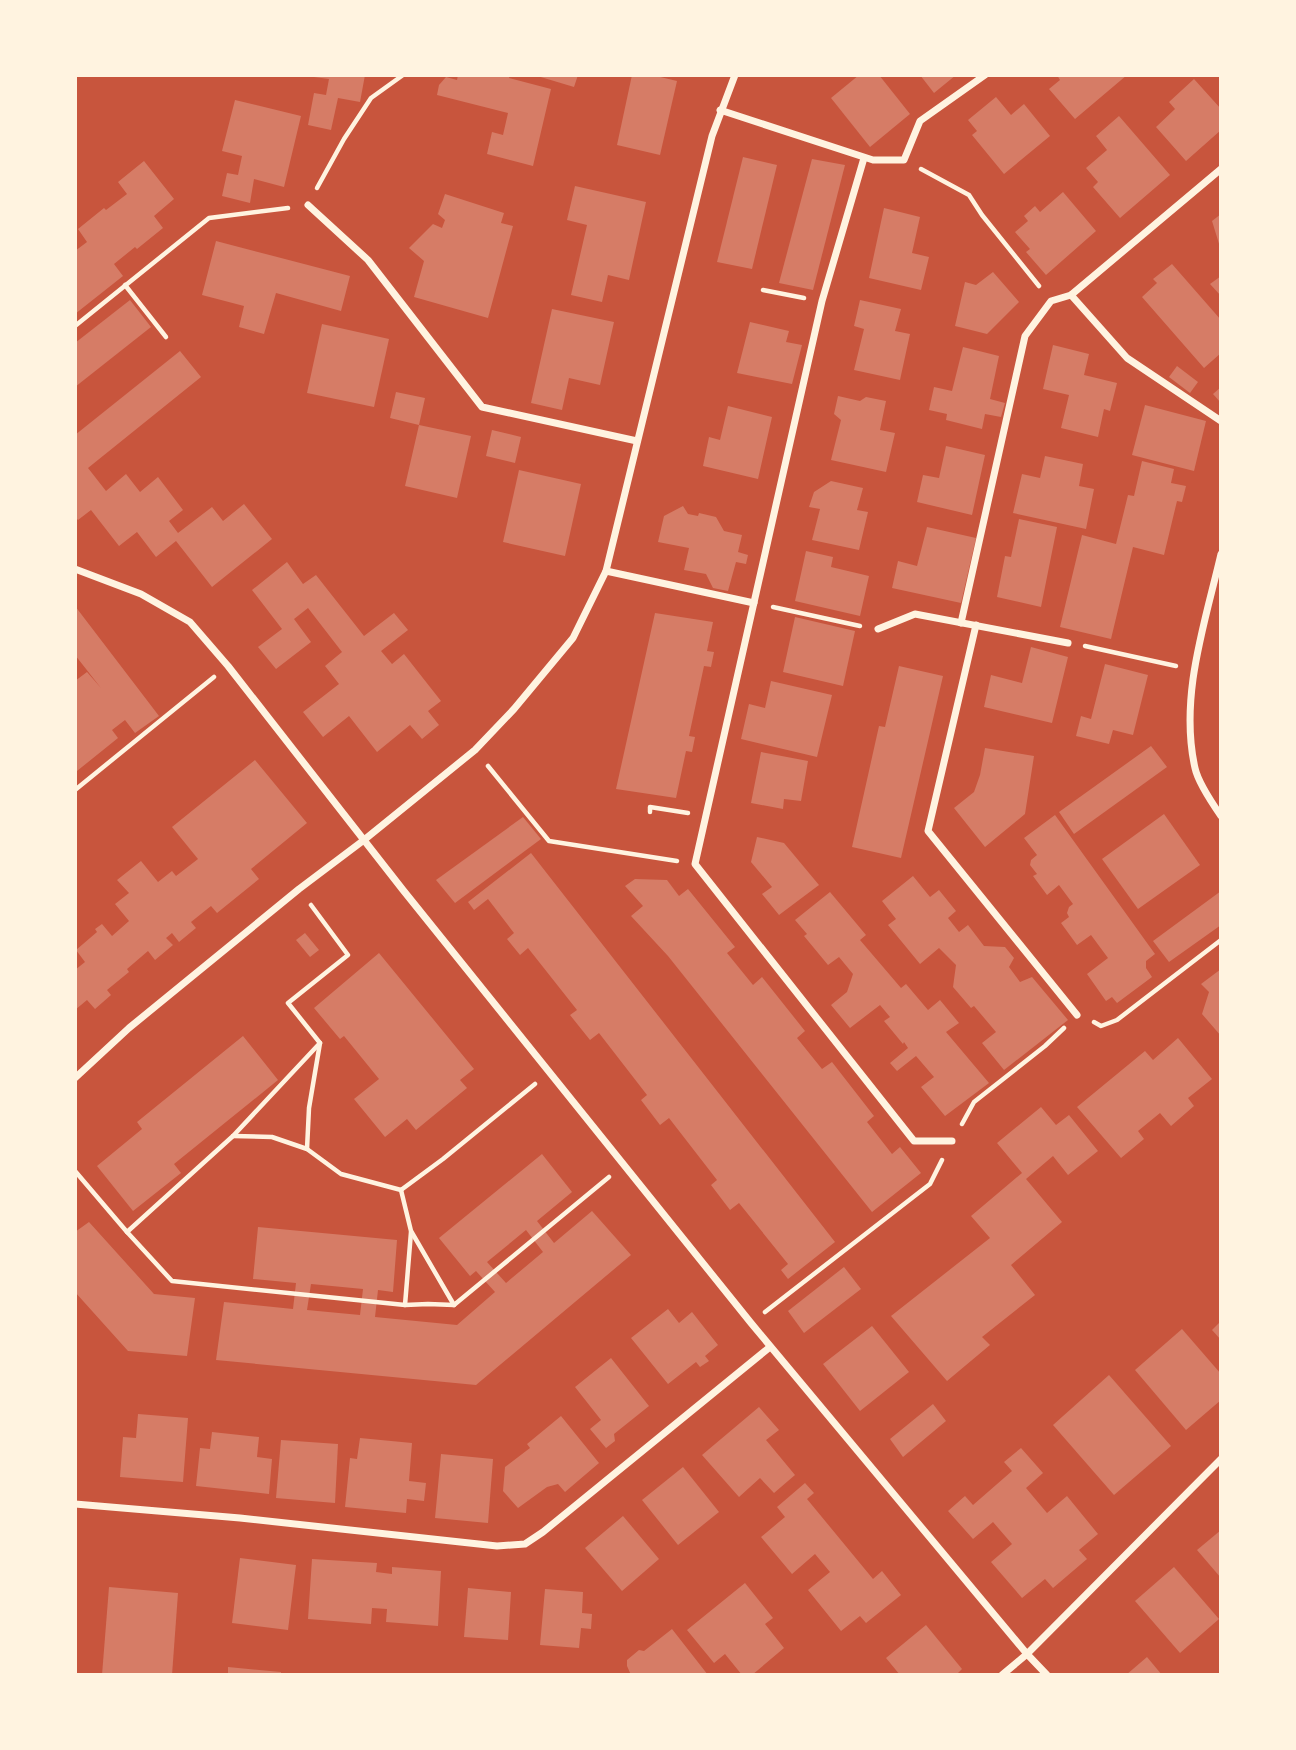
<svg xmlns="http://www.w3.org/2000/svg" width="1296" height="1750" viewBox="0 0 1296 1750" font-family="'Noto Sans',sans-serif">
	<rect width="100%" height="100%" fill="#c8553d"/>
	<!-- building -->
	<g fill="#d67c66" fill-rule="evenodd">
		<path d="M315,75h50l-5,27 -22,-4 -7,32 -23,-5 6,-32 12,2 3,-16 -15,-2z"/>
		<path d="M458,75h52l-1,3 42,11 -18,77 -46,-12 5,-22 11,3 5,-22 -71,-18 2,-10 7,-8 11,3z"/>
		<path d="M534,75h44l-4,12z"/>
		<path d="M632,75h20l25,6 -17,74 -43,-10z"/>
		<path d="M859,75h20l31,39 -40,33 -39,-49z"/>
		<path d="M920,75h36l-22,18z"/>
		<path d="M1057,75h70l-52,44 -26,-30 11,-9z"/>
		<path d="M1194,79l27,30v21l-35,31 -30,-34 19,-18 -6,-7z"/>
		<path d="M996,97l15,18 13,-11 26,32 -46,38 -32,-39 5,-4 -9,-11z"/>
		<path d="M235,100l66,16 -17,71 -30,-8 -4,24 -28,-7 5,-23 11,2 4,-19 -20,-5z"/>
		<path d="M1119,116l51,59 -50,43 -27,-31 5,-5 -12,-14 21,-18 -11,-14z"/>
		<path d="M743,157l34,8 -25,104 -35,-7z"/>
		<path d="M812,159l33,6 -32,125 -34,-7z"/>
		<path d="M144,161l30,38 -20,17 9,12 -26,21 -2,-2 -21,17 9,12 -48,38v-63l12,-9 -9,-13 26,-21 2,2 21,-16 -9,-12z"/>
		<path d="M575,186l71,16 -17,78 -21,-5 -6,27 -31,-7 16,-70 -20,-5z"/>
		<path d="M1063,192l33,39 -50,44 -20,-23 4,-3 -15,-17 13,-11 -4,-5 11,-10 5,6z"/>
		<path d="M445,194l59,19 -3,10 12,3 -25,92 -74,-21 10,-36 -15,-13 24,-24 9,4 3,-8 -7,-6z"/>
		<path d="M884,208l36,9 -8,36 17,4 -8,33 -52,-12z"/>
		<path d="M1221,214v33h-1l-8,-26z"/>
		<path d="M216,241l134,35 -9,35 -65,-18 -12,41 -25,-7 5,-21 -42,-11z"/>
		<path d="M1172,264l49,56v33l-17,15 -62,-71 15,-14 -4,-4z"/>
		<path d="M993,272l26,30 -32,32 -32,-8 10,-44 11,3z"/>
		<path d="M1221,276v20l-11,-12z"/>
		<path d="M130,300l21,27 -76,60v-44z"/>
		<path d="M860,300l41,9 -6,22 15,3 -10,46 -46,-10 10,-41 -10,-3z"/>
		<path d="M552,309l62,13 -14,63 -31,-7 -7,32 -31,-7z"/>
		<path d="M750,322l39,9 -3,11 16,3 -10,39 -55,-11z"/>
		<path d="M322,324l67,15 -15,68 -67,-14z"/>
		<path d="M1053,345l36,9 -5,21 33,8 -7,28 -6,-2 -6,28 -37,-9 8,-33 -26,-6z"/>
		<path d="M963,347l36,9 -9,43 15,4 -4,14 -16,-3 -3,15 -36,-9 1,-6 -18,-4 5,-23 18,4z"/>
		<path d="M180,351l21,26 -113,91 18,23 20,-17 14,18 18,-15 25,33 -14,11 9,12 34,-26 11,14 21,-17 28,35 -60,48 -36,-46 -20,16 -19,-25 -18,14 -28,-36 -13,10 -3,-3v-82z"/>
		<path d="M1177,366l21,16 -8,11 -21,-16z"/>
		<path d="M1221,387v16l-8,-9z"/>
		<path d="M396,392l29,6 -6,27 52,11 -14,62 -52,-12 14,-61 -29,-7z"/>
		<path d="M838,396l22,5 6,-4 20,4 -6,29 15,3 -9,39 -55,-12 10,-40 -7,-6z"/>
		<path d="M1145,405l61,16 -12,50 -62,-16z"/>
		<path d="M728,406l44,11 -14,62 -55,-13 6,-29 11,3z"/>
		<path d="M492,430l29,7 -6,26 -29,-7z"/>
		<path d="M946,446l39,9 -13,60 -55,-13 6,-27 16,3z"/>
		<path d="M1045,456l38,8 -4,22 15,3 -8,40 -73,-16 9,-39 18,4z"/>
		<path d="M1142,461l32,8 -3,14 15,3 -4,16 -5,-1 -13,54 -31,-8 -22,92 -51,-12 22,-92 34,9 12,-49 6,1z"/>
		<path d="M519,470l62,14 -16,72 -62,-14z"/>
		<path d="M831,481l32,7 -6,22 11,2 -9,38 -47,-10 8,-31 -11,-2 5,-15z"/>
		<path d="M683,506l5,8 10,2 1,-3 17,4 8,14 18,4 -4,17 10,3 -2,9 -10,-2 -8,29 -15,-3 -7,-14 -22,-4 5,-22 -31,-6 6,-26z"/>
		<path d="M1019,519l38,8 -16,80 -44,-10 8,-41 6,1z"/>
		<path d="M927,527l49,11 -15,65 -69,-15 6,-27 19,5z"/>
		<path d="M806,551l27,6 -2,10 38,9 -9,40 -65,-15z"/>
		<path d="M287,562l16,22 13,-9 48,61 30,-23 14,17 -27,21 11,13 12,-10 37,47 -13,10 11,14 -17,14 -12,-14 -33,27 -28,-36 -26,21 -20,-25 36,-28 -14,-18 17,-14 -34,-44 -14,11 17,23 -35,27 -18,-22 24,-18 -30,-39z"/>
		<path d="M75,606l84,110 -24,17 -10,-13 -13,10 6,8 -41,33 -2,-2v-88l12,-9 14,16 -26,-33z"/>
		<path d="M655,613l58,9 -6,29 7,1 -3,15 -7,-1 -15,70 6,1 -3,15 -6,-1 -10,47 -60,-9z"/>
		<path d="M795,617l60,14 -12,55 -60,-14z"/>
		<path d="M1031,647l37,10 -16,66 -68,-16 7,-32 31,8z"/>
		<path d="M1105,664l43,11 -15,60 -20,-5 -4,14 -33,-8 5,-20 10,3z"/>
		<path d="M899,666l44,10 -42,182 -49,-11 27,-121 6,1z"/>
		<path d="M771,681l61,14 -15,62 -76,-18 8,-35 16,4z"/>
		<path d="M1151,746l16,21 -93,67 -15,-22z"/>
		<path d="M985,748l49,8 -9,58 -40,33 -31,-39 20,-16 6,-17z"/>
		<path d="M761,752l47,9 -7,40 -17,-2 -1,10 -32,-6z"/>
		<path d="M255,760l52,63 -56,46 8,10 -42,34 -6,-7 -20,16 5,6 -17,14 -7,-9 -6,5 7,7 -18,15 -7,-9 -21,18 2,3 -22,18 4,5 -16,14 -8,-9 -12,10v-40l10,-8 -9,-12 21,-18 -2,-3 7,-5 10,12 17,-15 -14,-17 14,-11 -12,-13 24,-19 17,21 14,-11 4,5 22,-17 -26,-32z"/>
		<path d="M1164,814l36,51 -62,44 -36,-50z"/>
		<path d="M1055,815l100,139 -9,7v7l6,9 -35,26 -5,-6 -6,4 -19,-27 21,-16 -17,-23 -14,10 -16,-22 8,-6 -2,-4 2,-6 4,-3 -14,-19 -12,10 -14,-19 4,-2 -7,-9 1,-5 6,-5 -13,-17z"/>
		<path d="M523,817l18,22 -86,64 -19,-23z"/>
		<path d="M757,837l27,6 35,42 -40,30 -17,-21 10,-7 -21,-25z"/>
		<path d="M531,853l304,389 -47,37 -7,-9 7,-6 -49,-61 -9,7 -19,-25 6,-5 -48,-62 -9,7 -19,-25 6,-5 -48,-62 -9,7 -20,-25 7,-5 -49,-62 -8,7 -13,-16 7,-6 -26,-34 -14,11 -6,-8z"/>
		<path d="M913,876l17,21 9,-7 17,21 -8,7 11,14 9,-7 16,21 21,1 9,11 -5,9 11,15 12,-5 36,43 -64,50 -22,-27 14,-11 -22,-26 -3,2 -18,-21 3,-22 -17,-17 -19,16 -32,-39 8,-6 -14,-18z"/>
		<path d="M635,879l32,1 12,16 9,-7 47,58 -8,6 26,32 9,-8 43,54 -8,7 25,31 10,-7 42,54 -7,6 25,32 8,-7 21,26 -49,39 -204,-256 -37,-40 12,-10 -18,-20z"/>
		<path d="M1221,891v34l-52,37 -16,-21z"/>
		<path d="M830,892l36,43 -6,5 41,48 5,-4 22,26 12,-10 19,23 -13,9 43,51 -44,33 -24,-29 13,-10 -18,-21 -19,15 -7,-8 18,-15 -4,-6 -1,2 -19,-23 6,-4 -10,-12 -30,23 -19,-23 16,-13 6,-18 -14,-17 -11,8 -24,-29 3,-2 -12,-14z"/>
		<path d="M305,933l14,17 -9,7 -14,-17z"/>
		<path d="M379,953l95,116 -14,11 7,8 -51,42 -9,-11 -22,18 -31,-38 25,-20 -35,-43 -4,3 -26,-31z"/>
		<path d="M1221,969v67l-19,-22 7,-22 -8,-8z"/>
		<path d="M243,1036l35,44 -104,84 7,9 -48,38 -36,-45 45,-37 -5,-7z"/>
		<path d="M1178,1038l34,41 -24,19 6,8 -23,20 -11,-13 -22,18 6,8 -23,19 -44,-51 68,-56 8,9z"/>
		<path d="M1041,1107l15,18 13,-10 29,36 -30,24 -15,-19 -27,23 36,43 -51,43 24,30 -53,42 8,8 -43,36 -56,-65 99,-78 -19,-22 51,-43 -25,-30z"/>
		<path d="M542,1154l30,38 -35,29 17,22 38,-32 39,44 -155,130 -260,-25 8,-58 69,7 3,-26 -43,-4 5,-52 139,13 -4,52 -15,-2 -3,27 82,8 38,-33 -19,-21 -6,5 -31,-38zM526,1230l17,22 -37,31 -19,-21zM311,1284l52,5 -3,26 -53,-5z"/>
		<path d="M89,1222l65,72 41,4 -8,58 -59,-5 -53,-59v-60z"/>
		<path d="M844,1267l17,22 -57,44 -16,-22z"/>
		<path d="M668,1309l11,14 13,-11 26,33 -13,11 4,5 -9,6 -4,-5 -28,22 -37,-46z"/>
		<path d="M1221,1321v19l-9,-10z"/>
		<path d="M872,1326l37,46 -49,39 -37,-47z"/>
		<path d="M1182,1329l39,45v26l-35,30 -51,-60z"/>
		<path d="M611,1358l38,48 -35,28 1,7 -9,7 -16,-19 11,-9 -26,-33z"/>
		<path d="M1109,1375l62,71 -57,49 -61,-70z"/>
		<path d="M933,1404l13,17 -43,36 -13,-18z"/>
		<path d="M759,1407l20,23 -13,10 29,35 -21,18 -14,-15 -21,19 -37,-42z"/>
		<path d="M138,1414l50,4 -5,64 -63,-5 3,-40 13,1z"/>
		<path d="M561,1416l38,47 -34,29 -7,-8 -11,3 -29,21 -15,-17 2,-24 25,-19 -3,-4z"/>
		<path d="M212,1432l47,5 -2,20 15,2 -3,35 -73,-8 4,-38 10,1z"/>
		<path d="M360,1438l52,5 -3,38 17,2 -2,18 -17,-2 -1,14 -61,-6 5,-49 7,1z"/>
		<path d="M281,1440l57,4 -3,59 -59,-5z"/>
		<path d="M1021,1448l22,25 -17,15 21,25 20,-17 31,38 -19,16 8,9 -34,29 -8,-9 -23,19 -31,-36 21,-18 -19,-22 -20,17 -25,-28 17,-15 8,9 39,-34 -8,-9z"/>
		<path d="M441,1454l52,5 -5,64 -53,-5z"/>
		<path d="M683,1467l36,45 -41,33 -36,-45z"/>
		<path d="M805,1483l9,10 -7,6 66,80 9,-8 19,24 -35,28 -6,-7 -19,15 -33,-41 22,-18 -15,-18 -23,20 -31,-37 24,-20 -8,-10z"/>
		<path d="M623,1516l36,43 -37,32 -37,-43z"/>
		<path d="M1221,1530v48l-24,-28z"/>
		<path d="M240,1558l56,7 -8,65 -56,-7z"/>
		<path d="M312,1559l65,4 -1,9 16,2v-7l49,4 -3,55 -52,-4 1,-13 -15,-1 -1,16 -63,-5z"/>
		<path d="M1174,1567l45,52 -39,34 -45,-52z"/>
		<path d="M745,1583l28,35 -8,6 19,24 -32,27h-10l-17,-21 -11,9 -27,-33z"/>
		<path d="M109,1587l69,6 -6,82h-70z"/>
		<path d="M468,1588l43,4 -3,48 -44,-3z"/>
		<path d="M545,1589l38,3 -1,21 10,1 -1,15 -10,-1 -2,20 -39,-3z"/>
		<path d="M926,1625l36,44 -6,6h-56l-14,-17z"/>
		<path d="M672,1629l36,46h-77l-4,-9v-6l12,-10 5,1z"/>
		<path d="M1147,1657l15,18h-36z"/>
		<path d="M228,1667l53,5v3h-53z"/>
	</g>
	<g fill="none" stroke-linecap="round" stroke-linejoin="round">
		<!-- path -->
		<g stroke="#fff3e0" stroke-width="4.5">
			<path d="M921,169l48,26 13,20 57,71"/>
			<path d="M317,188l27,-49 27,-41 32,-23"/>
			<path d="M125,285l41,52"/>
			<path d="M763,290l41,8"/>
			<path d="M75,326l134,-108 79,-10"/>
			<path d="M773,607l87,19"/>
			<path d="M1085,646l91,20"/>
			<path d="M488,766l61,75 128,20"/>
			<path d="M75,790l139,-113"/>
			<path d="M650,812v-5l38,6"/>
			<path d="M1094,1022l7,4 16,-6 104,-80"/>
			<path d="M962,1124l12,-22 71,-56 19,-18"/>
			<path d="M233,1136l39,1 35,12 34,25 60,16 42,-31 92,-75"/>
			<path d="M307,1149l2,-41 11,-65 -32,-40 60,-48 -37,-50"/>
			<path d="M75,1171l52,61 106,-96 87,-93"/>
			<path d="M401,1190l10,41 43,74"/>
			<path d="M127,1232l45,49 233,24 23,-1 26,1 155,-128"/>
			<path d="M405,1305l6,-73"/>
			<path d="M765,1312l165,-128 12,-24"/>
		</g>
		<!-- minor -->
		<g stroke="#fff3e0" stroke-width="7">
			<path d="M720,110l153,50h31l16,-39 65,-46"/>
			<path d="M864,158l-42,143 -127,563 219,277h38"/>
			<path d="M308,205l60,55 114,147 155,34"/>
			<path d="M1071,295l56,63 94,63"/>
			<path d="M1221,554c-16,69 -42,143 -26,214 3,14 17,35 26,48"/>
			<path d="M75,569l66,25 49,28 38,44 175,224 348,433 276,331 20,21"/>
			<path d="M606,571l148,32"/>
			<path d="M961,623l64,-287 26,-35 20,-6 150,-126"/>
			<path d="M976,625l-48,206 149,184"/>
			<path d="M878,629l37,-15 153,29"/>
			<path d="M75,1078l54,-50 170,-139 65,-49 111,-90 39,-41 59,-71 33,-67 106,-435 23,-61"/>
			<path d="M75,1504l165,14 257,28 28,-2 18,-12 227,-185"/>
			<path d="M1002,1675l25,-21 194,-195"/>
		</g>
	</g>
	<!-- border -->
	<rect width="1296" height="1750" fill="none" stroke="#fff3e0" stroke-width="154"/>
</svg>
